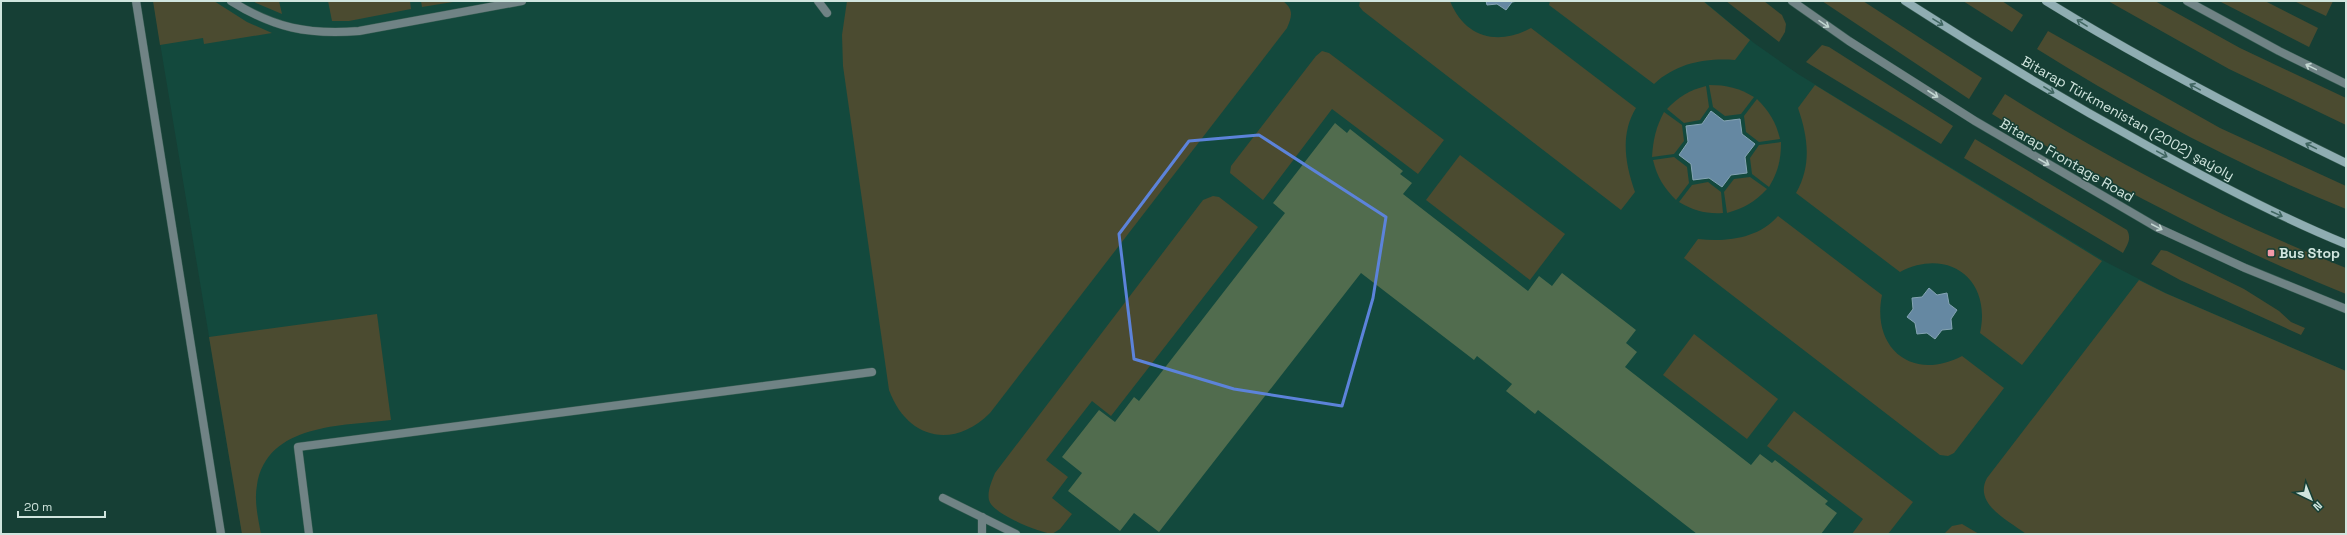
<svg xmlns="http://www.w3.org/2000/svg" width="2347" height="535" viewBox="0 0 2347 535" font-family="'Space Grotesk',sans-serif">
	<rect width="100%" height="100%" fill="#163f35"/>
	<!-- built -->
	<path fill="#13493d" d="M153,1h1551l50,42 44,31 308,188 60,31 180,78v163h-2104z"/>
	<!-- green -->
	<g fill="#4b4b30">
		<path d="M153,1h61l33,21 25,11 -68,11 -1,-6 -43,7z"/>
		<path d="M253,1h26l3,13 -26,-11z"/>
		<path d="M328,1h82l1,8 -62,12h-17z"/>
		<path d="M421,1h38l-37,6z"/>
		<path d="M847,1h436c11,9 9,15 4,27l-297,385c-37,37 -83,26 -101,-23l-46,-324 -1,-31z"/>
		<path d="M1360,1h90c15,37 48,45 81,27l105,80c-16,26 -11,56 -1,84l-14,18 -258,-199 -4,-5z"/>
		<path d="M1550,1h153l47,39 -15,20c-30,-2 -58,3 -81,24l-105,-79z"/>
		<path d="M1726,1h38l18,14 4,9 -1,8 -6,10z"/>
		<path d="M1822,1h41l119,77 -13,21z"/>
		<path d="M1963,1h39l21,14 -11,17z"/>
		<path d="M2108,1h47l85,47 106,50v27l-117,-56z"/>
		<path d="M2219,1h46l53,27 -9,19z"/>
		<path d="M2294,1h39l-7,15z"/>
		<path d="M2048,31l172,97 126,58v23c-107,-43 -212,-99 -309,-160z"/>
		<path d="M1822,45l7,2 124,79 -12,18 -135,-82z"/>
		<path d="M1322,51l7,2 115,87 -26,34 -86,-65 -69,91 -33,-27 1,-7 85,-110z"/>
		<path d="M1709,85c18,0 30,3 45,12l-13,17 -16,2 -12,-9z"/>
		<path d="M1815,85l287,176 -80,104 -42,-32c12,-54 -32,-86 -80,-61l-104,-79c16,-28 12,-56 2,-85z"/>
		<path d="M1706,86l3,21 -9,13 -16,3 -17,-14c11,-12 23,-19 39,-23z"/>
		<path d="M2005,94c108,68 223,127 341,174v26c-114,-46 -222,-103 -328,-164l-26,-16z"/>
		<path d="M1757,99c12,12 19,23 23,40l-21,3 -13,-10 -2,-16z"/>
		<path d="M1664,112l18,13 2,16 -10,13 -22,3c1,-17 4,-30 12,-45z"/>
		<path d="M1975,139l152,91c5,9 0,15 -4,23l-159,-95z"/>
		<path d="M1781,142c0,18 -3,30 -12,45l-17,-13 -2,-16 9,-13z"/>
		<path d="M1460,155l105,79 -35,46 -104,-80z"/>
		<path d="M1674,157l13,10 2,16 -13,17c-12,-12 -19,-23 -23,-40z"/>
		<path d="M1750,177l17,12c-12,13 -23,19 -40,24l-3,-21 10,-13z"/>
		<path d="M1708,182l13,10 2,21c-17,1 -29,-2 -44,-11l13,-17z"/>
		<path d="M1213,196l6,1 39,30 -147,189 -19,-15 -46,59 22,17 -16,21 20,16 -12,15 -8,5c-13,-2 -60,-20 -63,-34 -2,-9 3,-19 6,-27l208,-273z"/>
		<path d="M1778,216l104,79c-11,54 31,87 80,61l42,32 -50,65 -6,3 -8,-1 -256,-197 14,-19c28,3 60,0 80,-23z"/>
		<path d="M2161,250l6,1 77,38 35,22 12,11 14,6 -4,7 -121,-55 -29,-16z"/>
		<path d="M2139,280l26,13 181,78v163h-320c-18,-14 -53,-30 -39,-56z"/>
		<path d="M377,314l14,106c-48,6 -124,3 -134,65 -3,16 1,33 4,49h-19l-33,-197z"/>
		<path d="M1694,334l84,65 -31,40 -84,-64z"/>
		<path d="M1794,411l119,91 -25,32h-36l11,-15 -96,-73z"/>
		<path d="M1962,524l17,10h-35l8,-8z"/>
	</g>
	<!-- water -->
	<g fill="#6588a2" stroke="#85a4b4">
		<path d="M1486,1h32l-6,1 -6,8 -9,-6 -10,1z"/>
		<path d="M1711,111l13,10 16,-2 2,15 13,10 -10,13 2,16 -16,2 -9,12 -13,-9 -16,2 -2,-16 -12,-9 9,-13 -2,-16 16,-2z"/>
		<path d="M1929,288l8,7 10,-2 2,11 8,6 -6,9 1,10 -10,1 -7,9 -8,-6 -10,1 -2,-11 -8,-6 6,-8 -1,-11 10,-1z"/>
	</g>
	<!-- building -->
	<path fill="#516c4e" d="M1335,123l12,10 3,-4 53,42 -3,3 12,9 -9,11 125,97 11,-15 13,10 10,-13 74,57 -10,13 11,9 -12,15 126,98 9,-11 12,9 3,-3 53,41 -3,3 12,9 -16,21h-124l-159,-124 -3,4 -29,-23 6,-7 -35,-28 -3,4 -113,-87 -202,259 -25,-19 -14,18 -52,-40 14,-18 -20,-16 37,-47 16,12 19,-25 5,4 146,-188 -12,-10z"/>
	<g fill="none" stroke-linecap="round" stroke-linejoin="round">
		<defs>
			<g id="service">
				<path d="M136,1l85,533"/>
				<path d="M231,1c43,27 77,34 128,30l163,-30"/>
				<path d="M818,1l9,12"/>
				<path d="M943,498l73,36"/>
				<path d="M309,534l-11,-87 574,-75"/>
				<path d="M982,534v-17"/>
			</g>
			<g id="minor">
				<path d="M1792,1l57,40 126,80 183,107 87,40 101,41"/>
				<path d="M2187,1l92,50 67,33"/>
			</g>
			<g id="secondary">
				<path d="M1905,1c79,51 159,99 241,144 65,36 131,71 200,99"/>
				<path d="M2046,1c97,60 198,112 300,162"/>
			</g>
		</defs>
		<!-- service casing -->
		<use href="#service" stroke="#375d53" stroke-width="9"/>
		<!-- minor casing -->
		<use href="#minor" stroke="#375d53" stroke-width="9"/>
		<!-- secondary casing -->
		<use href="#secondary" stroke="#375d53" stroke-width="9"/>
		<!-- service -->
		<use href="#service" stroke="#708385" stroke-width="8"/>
		<!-- minor -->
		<use href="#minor" stroke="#708385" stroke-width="8"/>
		<!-- secondary -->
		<use href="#secondary" stroke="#8fadb2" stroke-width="8"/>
	</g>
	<!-- one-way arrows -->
	<defs><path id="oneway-shaft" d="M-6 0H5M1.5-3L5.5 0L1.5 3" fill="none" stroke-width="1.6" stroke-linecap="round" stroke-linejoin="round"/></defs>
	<g stroke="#406661">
		<use href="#oneway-shaft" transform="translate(1938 22) rotate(32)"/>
		<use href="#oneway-shaft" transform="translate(2082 23) rotate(-148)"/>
		<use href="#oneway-shaft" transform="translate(2195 87) rotate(-151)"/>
		<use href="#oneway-shaft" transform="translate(2049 90) rotate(31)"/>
		<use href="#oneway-shaft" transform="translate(2311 146) rotate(-154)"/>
		<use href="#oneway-shaft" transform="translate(2162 154) rotate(29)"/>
		<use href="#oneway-shaft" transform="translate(2277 214) rotate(25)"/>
	</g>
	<g stroke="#c2d6d1">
		<use href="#oneway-shaft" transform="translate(1824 24) rotate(34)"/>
		<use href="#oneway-shaft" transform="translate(2311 67) rotate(-154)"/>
		<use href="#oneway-shaft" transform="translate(1933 94) rotate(33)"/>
		<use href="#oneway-shaft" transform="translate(2044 162) rotate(30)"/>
		<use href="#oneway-shaft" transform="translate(2157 227) rotate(28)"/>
	</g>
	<!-- marked area -->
	<path fill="none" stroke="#5c83da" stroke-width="3" stroke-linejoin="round" d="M1259,135l127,82 -13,81 -31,108 -108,-17 -100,-30 -15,-125 70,-93z"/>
	<!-- markers -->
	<rect fill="#f39aa8" stroke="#163f35" stroke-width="1.5" x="2267" y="249" width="8" height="8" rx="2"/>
	<g text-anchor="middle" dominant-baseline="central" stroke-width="3" stroke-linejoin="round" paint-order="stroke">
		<!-- street labels -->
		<g font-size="14" fill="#d0e5de" stroke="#163f35">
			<text transform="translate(2128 118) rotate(29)">Bitarap Türkmenistan (2002) şaýoly</text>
			<text transform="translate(2067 160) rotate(30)">Bitarap Frontage Road</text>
		</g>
		<!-- poi labels -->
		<g font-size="14" font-weight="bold" fill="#d0e5de" stroke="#163f35" text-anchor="start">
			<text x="2279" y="253">Bus Stop</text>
		</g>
	</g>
	<!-- border -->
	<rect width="2347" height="535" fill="none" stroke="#d0e5de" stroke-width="4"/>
	<!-- north arrow -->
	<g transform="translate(2311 499) rotate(137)" stroke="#163f35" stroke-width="3" paint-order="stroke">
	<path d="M0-3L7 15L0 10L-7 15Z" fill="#d0e5de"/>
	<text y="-6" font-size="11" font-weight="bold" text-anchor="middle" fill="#d0e5de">N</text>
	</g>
	<!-- scale -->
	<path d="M18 511v6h87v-6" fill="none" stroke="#d0e5de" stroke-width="2"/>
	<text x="24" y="511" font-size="12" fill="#d0e5de" stroke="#163f35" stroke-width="3" paint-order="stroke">20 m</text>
</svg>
